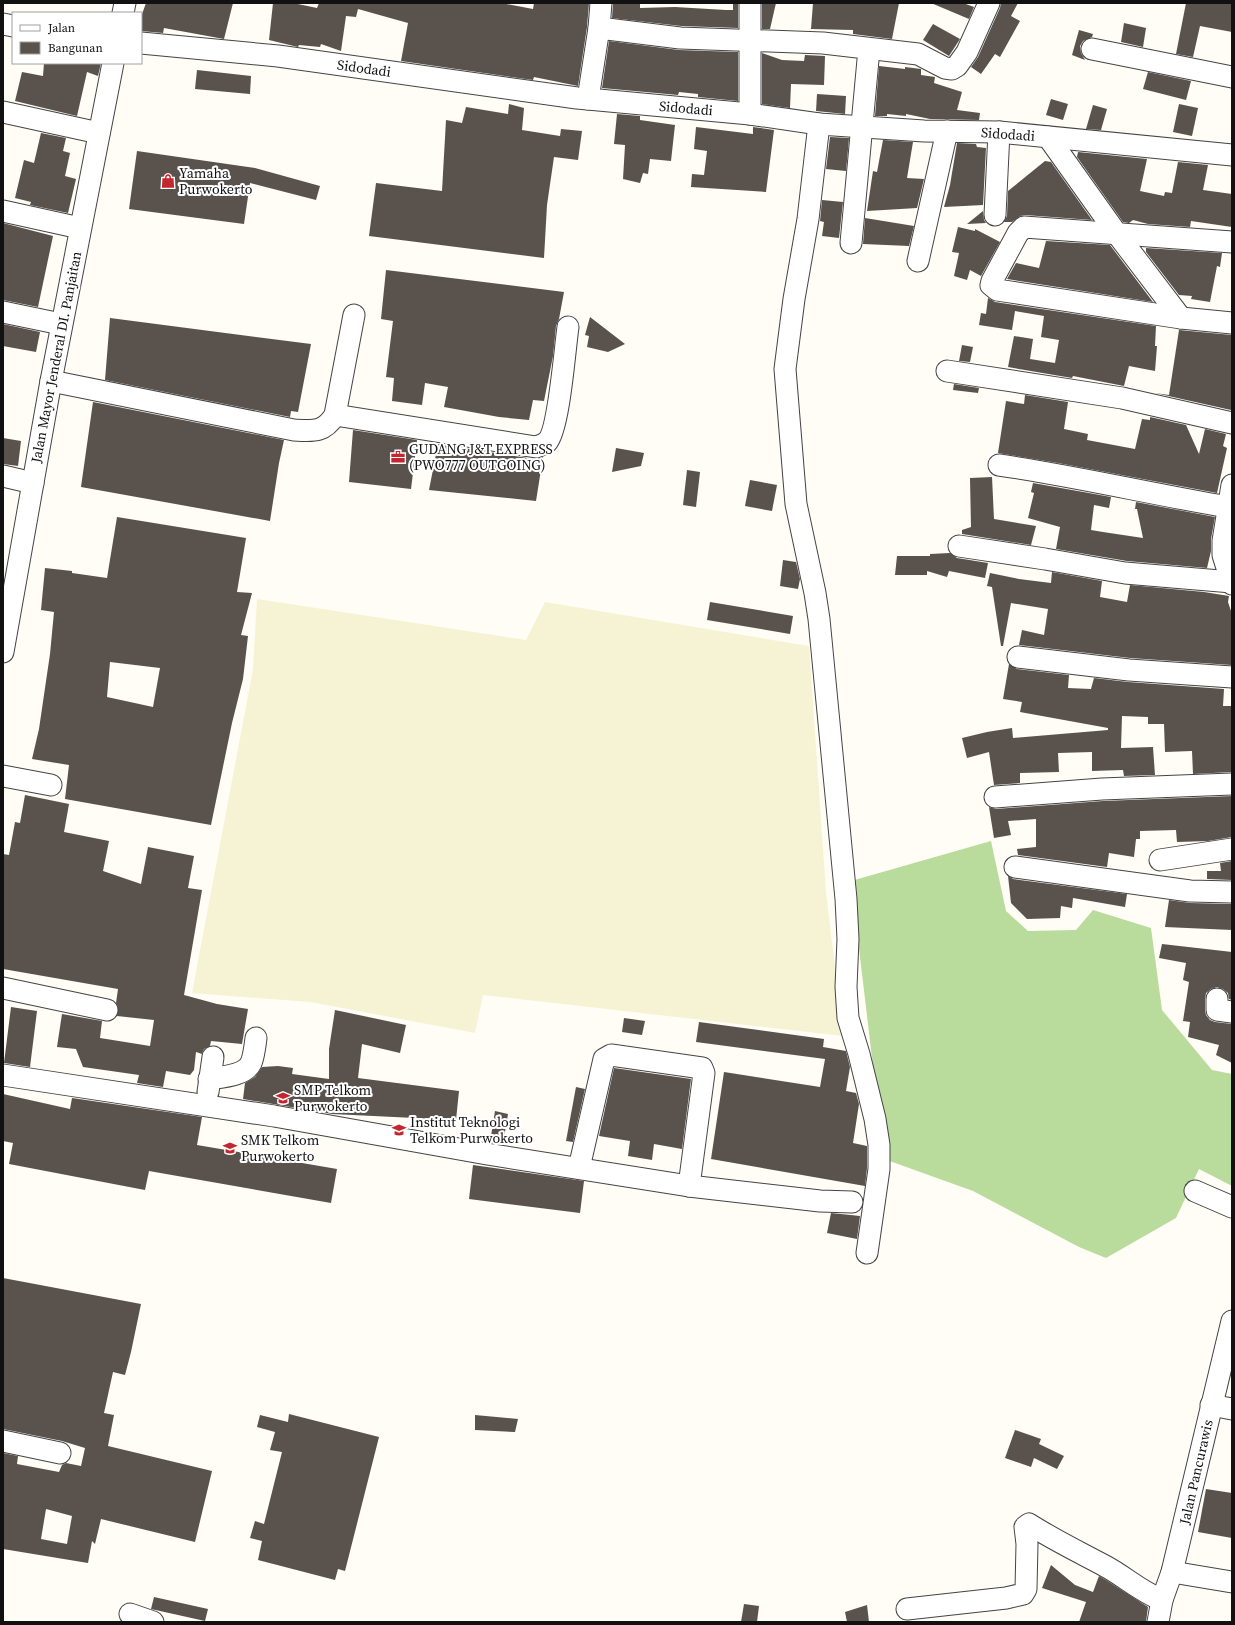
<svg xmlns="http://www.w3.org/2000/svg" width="1235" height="1625" viewBox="0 0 1235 1625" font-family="'Source Serif 4',serif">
	<rect width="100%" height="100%" fill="#fffdf5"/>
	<!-- farmland -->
	<path fill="#f6f3d4" d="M257,599l269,41 19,-38 264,44 17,246 17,144 -360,-41 -8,38 -165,-31 -118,-9 61,-324z"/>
	<!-- forest -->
	<path fill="#b9dc9c" d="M991,841l15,70 22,20 48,-1 17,-20 58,18 11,82 50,60 20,4v112l-33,-17 -23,49 -70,40 -27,-11 -106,-56 -89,-32 -33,-278z"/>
	<!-- building -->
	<g fill="#5a524d" fill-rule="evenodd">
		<path d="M146,3h87l-9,36 -60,-11 -1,5 -22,-2v-14z"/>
		<path d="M273,3h20l24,5 2,-5h182l32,6 1,-6h55l-2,24 -9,59 -44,-9 -1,3 -132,-19 7,-38 -50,-14 -2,8 -10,-1 -5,35 -20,-7 -1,3 -21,-2 -1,2 -29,-7z"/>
		<path d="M613,3h27v5l35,-1 51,3h7v-7h5v25l-57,-2 -69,-8z"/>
		<path d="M762,3h14l-6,26h-8z"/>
		<path d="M813,3h86l-7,36 -39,-5v-4l-42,-1z"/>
		<path d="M931,3h32l11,4 -5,12z"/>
		<path d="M1001,3h17l-7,13 9,5 -20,36 -5,-3 -14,20 -10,-7 7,-10 22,-49z"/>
		<path d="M1186,3h46v29l-32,-6 -7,31 -17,-3z"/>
		<path d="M1124,23l22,5 -3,19 -22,-5z"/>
		<path d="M933,24l27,15 -11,17 -26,-16z"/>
		<path d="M1079,30l14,4 -1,3 -9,4 -3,5 1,7 4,7 -13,-5z"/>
		<path d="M609,41l70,9 59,2v49l-40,-4v-3l-19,-2 -1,3 -76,-7z"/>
		<path d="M762,53l20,7 22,1 1,-6 20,1 -1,29 -33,-1 -1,24 -28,-4z"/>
		<path d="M44,63h57l-3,13 -11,-4 -10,44 -62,-15 7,-29 21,4z"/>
		<path d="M879,66l26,3v-2l16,2v6l14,2 -1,6 28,9 -5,18 23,3 -1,7 -49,-1 -24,-5v2l-19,-2v2h-12z"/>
		<path d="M197,70l54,6 -1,18 -55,-5z"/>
		<path d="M1148,72l43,9 -5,19 -43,-11z"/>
		<path d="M817,94l29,2 -1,18 -29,-3z"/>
		<path d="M1051,99l17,5 -5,16 -17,-5z"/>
		<path d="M509,104l15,4 -2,22 38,6 1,-7 21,2 -4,29 -24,-3 -7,48 -3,53 -175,-22 7,-53 66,8 4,-71 16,3 4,-16 42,7z"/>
		<path d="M1179,104l19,4 -6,28 -19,-4z"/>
		<path d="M1093,105l14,4 -6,21 -15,-1z"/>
		<path d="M617,114l23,2v4l35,5 -4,36 -21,-2 -2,15 -5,-1 -3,10 -17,-4 2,-34 -11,-1z"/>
		<path d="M696,127l57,7v-7l21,3 -8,62 -75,-5 1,-13 12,1 3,-24 -13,-2z"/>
		<path d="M41,133l25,5 -3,13 7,2 -5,23 11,3 -8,34 -38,-8 1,-3 -16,-4 9,-38 10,3z"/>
		<path d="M830,137l19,1 -3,33 -20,-2z"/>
		<path d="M883,140l30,2 -6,36 17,1 -7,29 -50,3 6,-40 4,1z"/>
		<path d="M957,143l19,1 1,3 9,1 -3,57 -39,2 6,-22z"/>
		<path d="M137,151l118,17 65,18 -4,14 -66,-17 -6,41 -115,-15z"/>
		<path d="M1078,152l69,7 -7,32 24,5 1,-4 7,1 6,-31 30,3 -5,25 29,4v33l-41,-6 -1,6 -42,-3 -15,-4 -4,3 -6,-1 -46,-65z"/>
		<path d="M1045,161l6,1 41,58 -67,-5 -5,1 -8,6h-8l3,-6 1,-25z"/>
		<path d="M822,200l21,2 -4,36 -17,-2 2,-14 -4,-1z"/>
		<path d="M983,211l1,9 2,3 -19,1z"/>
		<path d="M865,218l49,8 -5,20 -46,-2z"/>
		<path d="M3,223l50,13 -15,71 -35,-7z"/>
		<path d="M958,227l17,4v-2l25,13 -19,34 -11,-6 -3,10 -13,-4 5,-23 -7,-1z"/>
		<path d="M1046,241l64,4 43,57 -146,-23 9,-16 23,5z"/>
		<path d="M1146,248l76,5 -2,14 -3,-1 -7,36 -19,-3 1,-3 -13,-1 -33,-43z"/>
		<path d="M386,270l178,22 -5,27 -3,7 -3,30 -9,45 -11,-1 -4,20 -30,-3 -55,-10 4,-20 -23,-4 -3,22 -30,-4 2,-23 -8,-1 7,-56 -12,-2z"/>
		<path d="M988,298l7,4 161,24 -1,20h2l-2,25 -26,-5 -5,20 -51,-10 -1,2 -64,-11 6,-31 19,3 -3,20 25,4 4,-23 -18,-3 3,-21 -29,-5 -3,19 -33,-5 2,-12 5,1z"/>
		<path d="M590,317l35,27 -17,8 -21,-5 2,-11 -4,-1z"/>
		<path d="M110,318l201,26 -13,68 -7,-1 -1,6 -185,-37z"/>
		<path d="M3,324l37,8 -4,20 -33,-6z"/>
		<path d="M1179,330l53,5 -1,75 -76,-17 14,2z"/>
		<path d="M962,345l11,2 -3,15 -11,-1z"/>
		<path d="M954,384l25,4 -1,5 -25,-3z"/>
		<path d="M1025,395l43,7 -4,27 24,5 -1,6 48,9 7,-30 8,1v-3l36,8 13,29 6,-25 21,5 -3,12 4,2 -10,45 -159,-30 -60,-10 8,-52 18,3z"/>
		<path d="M93,402l191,38 -5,23 -9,58 -189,-34z"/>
		<path d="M353,430l64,10 -6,49 -62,-7z"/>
		<path d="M3,438l18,3 -3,25 -15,-2z"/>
		<path d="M438,444l96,15 9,-2 -7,44 -107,-11z"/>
		<path d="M616,448l28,5 -3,13 -29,6z"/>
		<path d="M687,470l13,2 -4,35 -13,-2z"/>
		<path d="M992,477l2,42 42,7 -5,19 -69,-11v-4l9,-3 -1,-49z"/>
		<path d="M750,480l27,5 -5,26 -27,-5z"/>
		<path d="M1033,483l78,14 -2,11 -15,-3 -3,25 12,2 40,6 -6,-29h-2l1,-7 79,15 -4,22v12l-4,17 -80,-7 -71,-12 4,-22 -32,-9 6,-25 -3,-1z"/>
		<path d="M117,517l129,21 -9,54 15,1 -11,42 7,1 -5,43 -11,44 -21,102 -146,-26 4,-34 -37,-6 7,-30 11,-75 4,-42 -13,-2 4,-42 27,3v2l35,5zM110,662l50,6 -7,39 -46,-10z"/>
		<path d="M950,553l7,5 31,5 -3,15 -36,-7 -2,6 -20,-6v4h-32l2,-19h33v-2z"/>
		<path d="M783,560l13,2 4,17 -2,10 -18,-3z"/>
		<path d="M1052,572l50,9 -2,16 27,5 3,-17 74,7 25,4 -1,6 4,12 -1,51 -101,-7 -111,-13 3,-15 22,5 4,-26 -37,-6 -8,43h-2l-9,-59 -5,-1 3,-13 29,6 32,4z"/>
		<path d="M710,602l83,14 -3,18 -83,-14z"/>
		<path d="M1009,664l8,5 52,6 -1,13 23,1 3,-11 34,4 96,7 -1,17h9v66l-39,2 -1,-23 -27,1 -1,-28h-16v-7l-26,-1 -1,32 32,-1 2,28 -31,1 -1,-6 -31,1v-19l-34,1 1,19 -39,1v10l-26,2 -5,-33 -22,6 -5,-20 25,-6 25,-4 1,10 95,-8v-2l-88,-16 2,-10 -19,-3z"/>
		<path d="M25,795l44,9 -5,28 45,9 -6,30 38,13 7,-37 46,9 -6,32 14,2 -18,105 33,9 31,5 -6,35 -31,-3 -1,5 -6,3 -2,5 -6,-2 -2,18 -4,5 -24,-4 -3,16 -26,-4 2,-8 -56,-8 -7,-18 -19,-2 5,-33 40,7 -2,17 50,8 4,-26 -37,-4 1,-9 -2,-4 2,-14 -115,-20v-115l6,1 6,-33 5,1z"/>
		<path d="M1232,796v41l-24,4 -31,1 -1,-12 -36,1v8h-4l-2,18 -25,-4 -2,14 -89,-12 -1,-6 19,-2v-28l-28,2 3,14 -17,3 -5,-31 7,2 107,-8z"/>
		<path d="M1232,861v19l-25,-1v-8h14l-1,-8z"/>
		<path d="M1008,876l5,3 114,15 -2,13 -52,-9 -1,10 -11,-2 -1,12 -33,1 -16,-16z"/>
		<path d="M1169,900l21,3 42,1v26l-67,-3z"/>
		<path d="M1162,944l70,8v48l-3,-1 -1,-6 -5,-4 -6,-2 -6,2 -5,4 -1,6v11l1,5 4,5 5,2 17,2v39l-16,-8 3,-10 -31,-8 2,-15 -7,-1 6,-39 -6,-2 3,-17 -27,-5z"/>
		<path d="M11,1007l26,4 -7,56 -26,-4z"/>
		<path d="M335,1010l71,15 -6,28 -38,-9 -4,34 101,13 -3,29 -124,-6 -89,-15 2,-16 10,-6 7,-10 16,-1 15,2 -1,6 37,5v-30z"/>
		<path d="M624,1018l21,3 -3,14 -20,-3z"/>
		<path d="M699,1022l125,17 -1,8 23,4 4,16 -4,24 10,2 3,11 -6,39 14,3v22l-2,18 -154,-27 13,-87 96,15 5,-28 -129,-17z"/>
		<path d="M614,1068l77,11 -9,70 -28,-5 -2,16 -24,-4 2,-15 -31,-5z"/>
		<path d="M576,1087l9,2 -12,53 -7,-1z"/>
		<path d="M3,1094l67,15 2,-11 130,19 -5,28 140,24 -6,34 -182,-32 -4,19 -136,-26 4,-21 -10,-2z"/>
		<path d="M495,1111l13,3 -4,24 -13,-2z"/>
		<path d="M473,1165l111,16 -4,32 -111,-14z"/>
		<path d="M831,1213l29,3 -3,23 -30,-6z"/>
		<path d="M3,1278l138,26 -10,48 -6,23 -12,-3 -9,41 10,2 -6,31 104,25 -17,71 -94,-23 -6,25 -3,-3 -4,22 -85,-14v-96l15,3 -1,8 42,8 3,-7 4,-2 15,3 4,-18 -23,-7 -59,-12zM46,1509l26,7 -5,28 -26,-5z"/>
		<path d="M289,1414l90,23 -34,134 -7,-2 -3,11 -77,-20 4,-19 -12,-3 5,-17 9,3 18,-72 -12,-2 5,-18 -18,-5 3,-12 28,7z"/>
		<path d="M475,1415l43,4 -3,13 -40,-2z"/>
		<path d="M1015,1430l26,9 -2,5 25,12 -7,13 -23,-11 -3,9 -26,-9z"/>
		<path d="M1206,1489l26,4v45l-34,-6z"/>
		<path d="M1051,1565l24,20 18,7 6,-16 7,4 42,27 -2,15h-67l7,-20 -44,-14z"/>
		<path d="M154,1597l54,12 -3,12 -54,-12z"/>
		<path d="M744,1604l15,2 -2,16h-16z"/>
		<path d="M867,1605l2,17h-22l-2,-10z"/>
	</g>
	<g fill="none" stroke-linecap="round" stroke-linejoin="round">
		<defs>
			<g id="minor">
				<path d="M750,3v111"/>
				<path d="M123,13l2,-10"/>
				<path d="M3,24l10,2"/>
				<path d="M599,28l81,10 143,5 95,11 27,14 7,1 5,-3 10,-14 22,-49"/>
				<path d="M141,43l137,13 299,42 173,16 69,10 105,7 75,1 233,23"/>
				<path d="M1092,49l140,28"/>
				<path d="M588,99l11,-71 2,-25"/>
				<path d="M3,112l96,21"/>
				<path d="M819,124l-11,95 -14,80 -9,70 11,135 19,89 4,26 27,280 2,40 -2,48 2,31 11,36 16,65 4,26v24l-12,84"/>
				<path d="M1048,137l69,97 64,84"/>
				<path d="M3,211l77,17"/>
				<path d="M995,215l4,-83"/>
				<path d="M1232,242l-208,-15 -6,6 -26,48 -1,4 6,5 184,28 51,5"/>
				<path d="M851,243l18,-194"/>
				<path d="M918,261l29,-130"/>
				<path d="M3,312l58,12"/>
				<path d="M947,371l175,27 110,25"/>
				<path d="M51,381l243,49c19,1 30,3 41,-15l19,-100"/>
				<path d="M335,415l201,32c3,-1 8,-3 11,-5 12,-12 18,-95 21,-115"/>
				<path d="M999,465c76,11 152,29 229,42"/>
				<path d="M3,476l30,7"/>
				<path d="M1232,485l-9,56v14l9,29"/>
				<path d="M959,546l86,13 80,14 107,9"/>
				<path d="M3,652l48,-271 62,-318"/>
				<path d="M1018,657l111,13 103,7"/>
				<path d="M3,776l48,9"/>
				<path d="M995,797l107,-8 130,-5"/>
				<path d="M1160,860l72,-11"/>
				<path d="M1015,867l175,24 42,1"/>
				<path d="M3,988l104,22"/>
				<path d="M1217,999v11l15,2"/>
				<path d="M3,1075l271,41 213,38 202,32 131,15 32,1"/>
				<path d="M209,1079c12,-2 36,-3 42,-16 3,-7 4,-17 5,-25"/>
				<path d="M208,1092l5,-35"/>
				<path d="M579,1168l25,-109 7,-4 91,13 2,5 -15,113"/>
				<path d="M1195,1191l37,16"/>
				<path d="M1211,1405l21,4"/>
				<path d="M3,1441l57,12"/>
				<path d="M1172,1572l60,10"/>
				<path d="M907,1609l99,-11 17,-4 3,-5 1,-45 -2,-17 4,-3c25,16 50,28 76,42 19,10 36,26 57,34"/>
				<path d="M130,1614l23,8"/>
				<path d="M1158,1622l4,-22 10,-28 60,-251"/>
			</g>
		</defs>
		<!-- minor casing -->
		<use href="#minor" stroke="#444" stroke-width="23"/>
		<!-- minor -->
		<use href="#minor" stroke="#fff" stroke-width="21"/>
	</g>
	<!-- icons -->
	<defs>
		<symbol id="shop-bare" viewBox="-9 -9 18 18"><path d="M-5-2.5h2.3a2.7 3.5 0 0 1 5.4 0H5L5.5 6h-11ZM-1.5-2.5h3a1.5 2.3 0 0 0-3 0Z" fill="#c4262e" stroke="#fff" stroke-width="2.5" paint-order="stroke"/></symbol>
		<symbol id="office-bare" viewBox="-9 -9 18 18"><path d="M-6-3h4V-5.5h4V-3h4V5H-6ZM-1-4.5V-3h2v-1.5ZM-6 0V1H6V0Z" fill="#c4262e" stroke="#fff" stroke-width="2.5" paint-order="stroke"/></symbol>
		<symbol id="school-bare" viewBox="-9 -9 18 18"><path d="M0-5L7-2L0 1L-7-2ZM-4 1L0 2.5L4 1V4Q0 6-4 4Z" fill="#c4262e" stroke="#fff" stroke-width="2.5" paint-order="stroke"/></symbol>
	</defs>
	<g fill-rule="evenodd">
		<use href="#shop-bare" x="158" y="171" width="20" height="20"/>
		<use href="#office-bare" x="388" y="447" width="20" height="20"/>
		<use href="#school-bare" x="273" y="1088" width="20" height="20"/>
		<use href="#school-bare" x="389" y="1120" width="20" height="20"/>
		<use href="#school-bare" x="220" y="1138" width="20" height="20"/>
	</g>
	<g text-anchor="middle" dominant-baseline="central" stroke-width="4" stroke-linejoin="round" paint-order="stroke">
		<!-- street labels -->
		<g font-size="14" fill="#111" stroke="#fff">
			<text transform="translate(364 68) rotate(8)">Sidodadi</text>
			<text transform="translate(686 108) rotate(5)">Sidodadi</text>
			<text transform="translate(1008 134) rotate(4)">Sidodadi</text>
			<text transform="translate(56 357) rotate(-79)">Jalan Mayor Jenderal DI. Panjaitan</text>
			<text transform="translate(1196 1472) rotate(-77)">Jalan Pancurawis</text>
		</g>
		<!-- poi labels -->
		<g font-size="14" fill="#111" stroke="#fff" text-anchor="start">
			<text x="179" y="173">Yamaha<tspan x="179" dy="16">Purwokerto</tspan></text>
			<text x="409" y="449">GUDANG J&amp;T EXPRESS<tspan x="409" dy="16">(PWO777 OUTGOING)</tspan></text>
			<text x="294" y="1090">SMP Telkom<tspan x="294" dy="16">Purwokerto</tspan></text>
			<text x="410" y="1122">Institut Teknologi<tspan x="410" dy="16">Telkom Purwokerto</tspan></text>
			<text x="241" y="1140">SMK Telkom<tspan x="241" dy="16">Purwokerto</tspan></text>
		</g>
	</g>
	<!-- border -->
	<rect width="1235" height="1625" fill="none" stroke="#111111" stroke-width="8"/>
	<!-- legend -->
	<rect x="12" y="12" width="130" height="52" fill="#ffffff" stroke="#a0a0a0"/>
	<rect x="20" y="25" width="20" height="6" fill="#ffffff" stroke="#a0a0a0"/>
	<text x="48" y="32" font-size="12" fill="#111111">Jalan</text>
	<rect x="20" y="42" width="20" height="12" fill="#5a524d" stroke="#a0a0a0"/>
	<text x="48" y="52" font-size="12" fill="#111111">Bangunan</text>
</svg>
